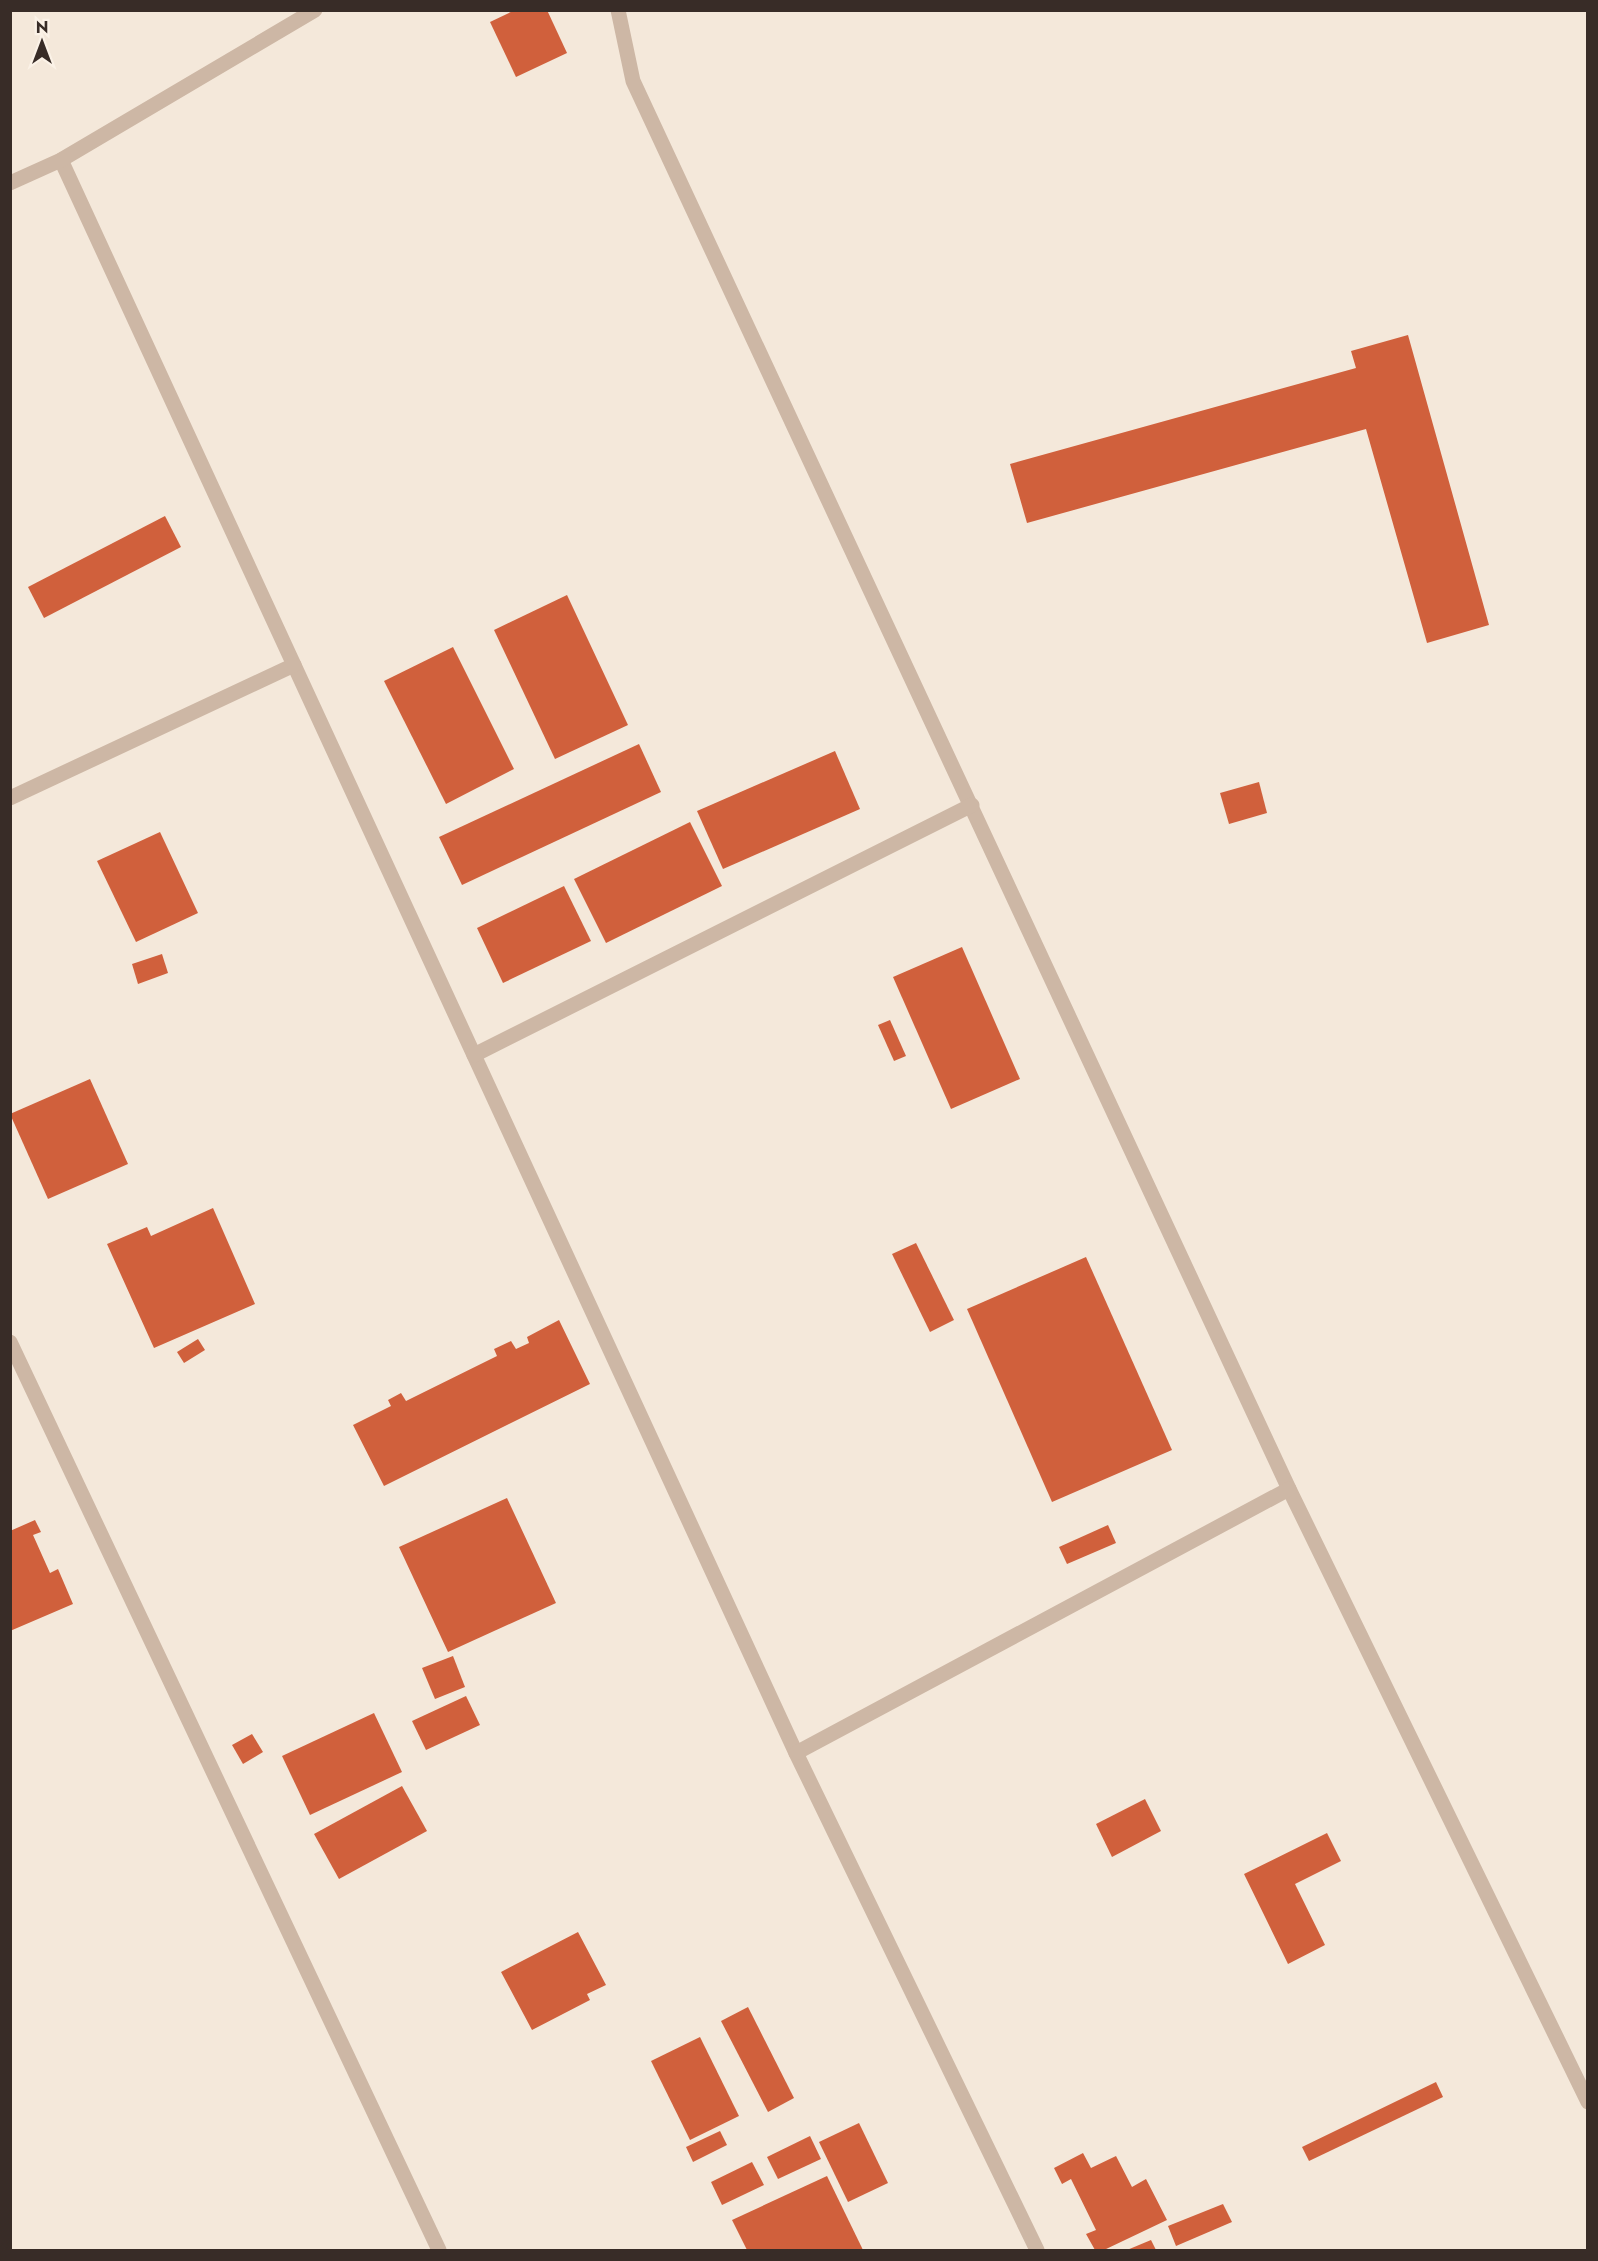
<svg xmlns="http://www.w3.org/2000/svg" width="1598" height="2261" viewBox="0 0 1598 2261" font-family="Jost,sans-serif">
	<rect width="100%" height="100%" fill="#f4e8da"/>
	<!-- building -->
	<g fill="#d0603c">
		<path d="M515,10h32l20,43 -51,24 -26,-55z"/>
		<path d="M1408,335l81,290 -62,18 -61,-214 -339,94 -17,-59 346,-96 -5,-17z"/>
		<path d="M165,516l16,31 -137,71 -16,-31z"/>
		<path d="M567,595l61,130 -73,34 -61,-129z"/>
		<path d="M453,647l61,122 -68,35 -62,-123z"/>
		<path d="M639,744l22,48 -199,93 -23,-48z"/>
		<path d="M835,751l25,58 -137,60 -26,-58z"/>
		<path d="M1259,782l8,31 -38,11 -9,-31z"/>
		<path d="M690,822l32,64 -116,57 -32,-64z"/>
		<path d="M160,832l38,81 -62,29 -39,-81z"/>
		<path d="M564,886l27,55 -88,42 -26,-55z"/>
		<path d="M962,947l58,132 -69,30 -58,-132z"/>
		<path d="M162,954l6,19 -30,11 -6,-20z"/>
		<path d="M890,1020l16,36 -12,5 -16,-36z"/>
		<path d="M90,1079l38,85 -80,35 -38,-85z"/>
		<path d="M213,1208l42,96 -101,44 -47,-104 40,-17 4,9z"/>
		<path d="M916,1243l38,77 -24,12 -38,-78z"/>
		<path d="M1086,1257l86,193 -120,52 -85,-193z"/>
		<path d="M559,1320l31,64 -206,102 -31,-61 38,-19 -3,-6 13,-7 5,8 91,-45 -3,-7 17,-8 5,8 13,-6 -2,-6z"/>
		<path d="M198,1339l7,11 -21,13 -7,-11z"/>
		<path d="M507,1498l49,105 -108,49 -49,-105z"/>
		<path d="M35,1520l6,12 -8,3 17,38 8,-4 15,35 -63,27v-100z"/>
		<path d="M1108,1525l8,18 -49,21 -8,-17z"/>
		<path d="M453,1656l12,31 -30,12 -13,-31z"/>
		<path d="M466,1696l14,29 -54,25 -14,-29z"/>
		<path d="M374,1713l28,59 -92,43 -28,-59z"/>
		<path d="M252,1734l11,18 -20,12 -11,-19z"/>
		<path d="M402,1786l25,45 -88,48 -25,-45z"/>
		<path d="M1145,1799l16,32 -49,26 -16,-33z"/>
		<path d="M1327,1833l14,28 -46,23 30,61 -37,19 -44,-90z"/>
		<path d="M578,1932l28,53 -19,9 3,6 -58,30 -31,-58z"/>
		<path d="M748,2007l46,91 -26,14 -47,-91z"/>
		<path d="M700,2037l39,79 -49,24 -39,-79z"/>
		<path d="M1436,2082l7,15 -134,64 -7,-14z"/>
		<path d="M859,2123l29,60 -40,19 -29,-60z"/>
		<path d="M720,2131l7,14 -34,17 -7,-15z"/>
		<path d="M810,2136l11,23 -43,20 -11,-22z"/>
		<path d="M1083,2153l8,15 25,-12 16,31 14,-8 21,41 -63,30h-9l-9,-16 10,-4 -25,-51 -9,5 -8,-16z"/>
		<path d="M752,2162l12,23 -42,20 -11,-23z"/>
		<path d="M827,2176l36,74h-116l-15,-30z"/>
		<path d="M1223,2204l9,18 -56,24 -8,-20z"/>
		<path d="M1151,2240l5,10h-29z"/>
	</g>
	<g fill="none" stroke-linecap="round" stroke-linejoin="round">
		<!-- street -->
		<g stroke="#cdb7a5" stroke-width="15">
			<path d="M618,10l15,71 656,1408 299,613"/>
			<path d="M61,160l735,1593 241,497"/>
			<path d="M10,183l51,-23 254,-150"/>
			<path d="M10,798l284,-133"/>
			<path d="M474,1055l498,-250"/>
			<path d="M10,1342l429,908"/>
			<path d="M796,1753l493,-264"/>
		</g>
	</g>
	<!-- border -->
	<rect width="1598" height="2261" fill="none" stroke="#382c27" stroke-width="24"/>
	<!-- north arrow -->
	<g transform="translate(42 42)" stroke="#fbf2e7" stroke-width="4.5" paint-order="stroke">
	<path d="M0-4.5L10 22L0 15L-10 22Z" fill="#382c27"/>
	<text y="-9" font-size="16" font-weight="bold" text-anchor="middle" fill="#382c27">N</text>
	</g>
</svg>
